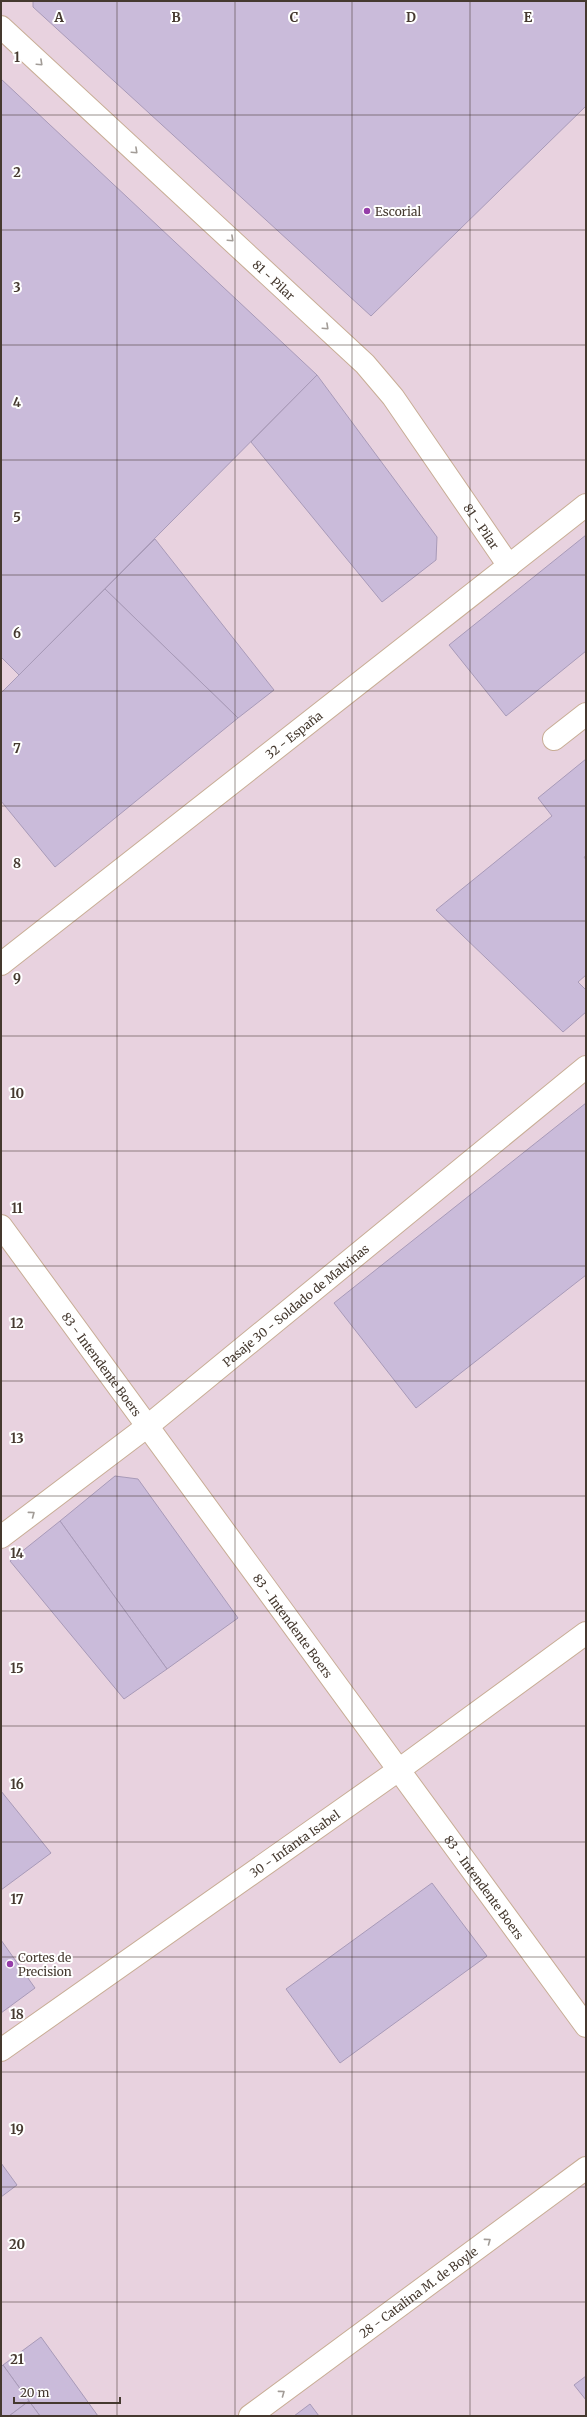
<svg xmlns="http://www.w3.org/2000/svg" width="587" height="2417" viewBox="0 0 587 2417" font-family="Merriweather,serif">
	<rect width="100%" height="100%" fill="#faddc4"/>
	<!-- industrial -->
	<rect fill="#e8d2df" x="1" y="1" width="585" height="2415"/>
	<!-- building -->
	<g fill="#cabbda" stroke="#a89ab8">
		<path d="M33,1h553v105l-215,210 -338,-309z"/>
		<path d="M1,79l316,296 -298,300 -18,-18z"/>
		<path d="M317,375l120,162 -1,23 -54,42 -131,-160z"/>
		<path d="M586,535v116l-80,65 -57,-71z"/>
		<path d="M155,539l119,151 -36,28 -133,-129z"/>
		<path d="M105,589l133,129 -183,149 -54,-66v-108z"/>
		<path d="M586,759v97l-2,1 2,3v115l-8,7 8,8v22l-23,20 -127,-122 116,-94 -14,-18z"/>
		<path d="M586,1103v172l-170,133 -82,-105z"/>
		<path d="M115,1476l23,3 100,139 -71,51 -107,-148z"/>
		<path d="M60,1521l107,148 -43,30 -114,-138z"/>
		<path d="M1,1791l50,62 -50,37z"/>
		<path d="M432,1883l55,73 -147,107 -54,-74z"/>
		<path d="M1,1940l34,48 -34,25z"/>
		<path d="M1,2163l16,22 -16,12z"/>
		<path d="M41,2337l57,79h-58l-11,-15 -26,-36z"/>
		<path d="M3,2365l26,36 -20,15h-8v-49z"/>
		<path d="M586,2376v24l-12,-15z"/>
		<path d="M29,2401l11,15h-31z"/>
		<path d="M310,2404l9,12h-25z"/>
	</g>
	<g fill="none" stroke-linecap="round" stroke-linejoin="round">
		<defs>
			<g id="minor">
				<path id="s1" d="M1,27l364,337 28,33 116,169"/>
				<path d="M554,739l32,-25"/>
				<path id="s2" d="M1,964l585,-459"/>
				<path id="s3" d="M1,1226l585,800"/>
				<path id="s4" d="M1,1537l148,-112 437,-358"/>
				<path id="s5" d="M1,2050l399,-281 186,-136"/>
				<path id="s6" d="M250,2416l336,-248"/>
			</g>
		</defs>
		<!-- minor casing -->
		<use href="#minor" stroke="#c8ad95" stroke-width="24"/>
		<!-- minor -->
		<use href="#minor" stroke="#fff" stroke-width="22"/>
	</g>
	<!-- one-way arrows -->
	<defs><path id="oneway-chevron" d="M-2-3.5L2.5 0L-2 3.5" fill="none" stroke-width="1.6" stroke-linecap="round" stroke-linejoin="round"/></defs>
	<g stroke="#a29c97">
		<use href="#oneway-chevron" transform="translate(40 63) rotate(43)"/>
		<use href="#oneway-chevron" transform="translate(135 151) rotate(43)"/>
		<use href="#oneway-chevron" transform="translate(231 239) rotate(43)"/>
		<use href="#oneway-chevron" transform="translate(326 327) rotate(43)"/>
		<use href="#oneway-chevron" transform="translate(32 1514) rotate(-37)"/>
		<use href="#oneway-chevron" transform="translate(488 2241) rotate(-36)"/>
		<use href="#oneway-chevron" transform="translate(282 2393) rotate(-36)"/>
	</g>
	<!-- grid -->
	<path fill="none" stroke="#45392f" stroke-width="1" stroke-opacity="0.55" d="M117,1v2415M235,1v2415M352,1v2415M470,1v2415M1,115h585M1,230h585M1,345h585M1,460h585M1,575h585M1,691h585M1,806h585M1,921h585M1,1036h585M1,1151h585M1,1266h585M1,1381h585M1,1496h585M1,1611h585M1,1726h585M1,1842h585M1,1957h585M1,2072h585M1,2187h585M1,2302h585"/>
	<!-- markers -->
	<g fill="#953da9" stroke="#fff" stroke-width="1.5">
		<circle cx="367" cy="211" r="4"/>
		<circle cx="10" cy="1964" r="4"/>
	</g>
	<g text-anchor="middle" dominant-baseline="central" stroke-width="4" stroke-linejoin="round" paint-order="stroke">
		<!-- poi labels -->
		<g font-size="12" fill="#45392f" stroke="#fff" text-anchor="start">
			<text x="375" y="211">Escorial</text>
			<text x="18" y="1957">Cortes de<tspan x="18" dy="14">Precision</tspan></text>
		</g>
		<!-- street labels -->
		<g font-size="12" fill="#45392f" stroke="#fff">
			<text stroke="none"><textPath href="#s1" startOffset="372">81 - Pilar</textPath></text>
			<text stroke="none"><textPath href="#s1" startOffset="696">81 - Pilar</textPath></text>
			<text stroke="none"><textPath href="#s2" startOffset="372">32 - España</textPath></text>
			<text stroke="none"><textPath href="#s4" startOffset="375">Pasaje 30 - Soldado de Malvinas</textPath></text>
			<text stroke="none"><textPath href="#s3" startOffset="171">83 - Intendente Boers</textPath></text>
			<text stroke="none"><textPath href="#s3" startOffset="495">83 - Intendente Boers</textPath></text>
			<text stroke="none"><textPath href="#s5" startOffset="359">30 - Infanta Isabel</textPath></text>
			<text stroke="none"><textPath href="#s3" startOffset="819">83 - Intendente Boers</textPath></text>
			<text stroke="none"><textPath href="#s6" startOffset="209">28 - Catalina M. de Boyle</textPath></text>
		</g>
	</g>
	<g font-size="13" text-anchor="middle" font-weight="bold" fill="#45392f" stroke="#fff" stroke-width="4" stroke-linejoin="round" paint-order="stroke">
		<text x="59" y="22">A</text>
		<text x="176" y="22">B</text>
		<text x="294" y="22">C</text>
		<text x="411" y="22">D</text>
		<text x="528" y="22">E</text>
		<text x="17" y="62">1</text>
		<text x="17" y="177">2</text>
		<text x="17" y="292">3</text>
		<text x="17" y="407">4</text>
		<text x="17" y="522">5</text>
		<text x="17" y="638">6</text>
		<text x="17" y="753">7</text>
		<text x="17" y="868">8</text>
		<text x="17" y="983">9</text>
		<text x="17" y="1098">10</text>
		<text x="17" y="1213">11</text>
		<text x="17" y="1328">12</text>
		<text x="17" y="1443">13</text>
		<text x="17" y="1558">14</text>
		<text x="17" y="1673">15</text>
		<text x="17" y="1789">16</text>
		<text x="17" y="1904">17</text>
		<text x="17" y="2019">18</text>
		<text x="17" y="2134">19</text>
		<text x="17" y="2249">20</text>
		<text x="17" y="2364">21</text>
	</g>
	<!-- border -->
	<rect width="587" height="2417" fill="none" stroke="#45392f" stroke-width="4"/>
	<!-- scale -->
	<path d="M14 2397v6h106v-6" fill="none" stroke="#45392f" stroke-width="2"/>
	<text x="20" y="2397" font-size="12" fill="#45392f" stroke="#ffffff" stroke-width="3" paint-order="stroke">20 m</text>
</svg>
